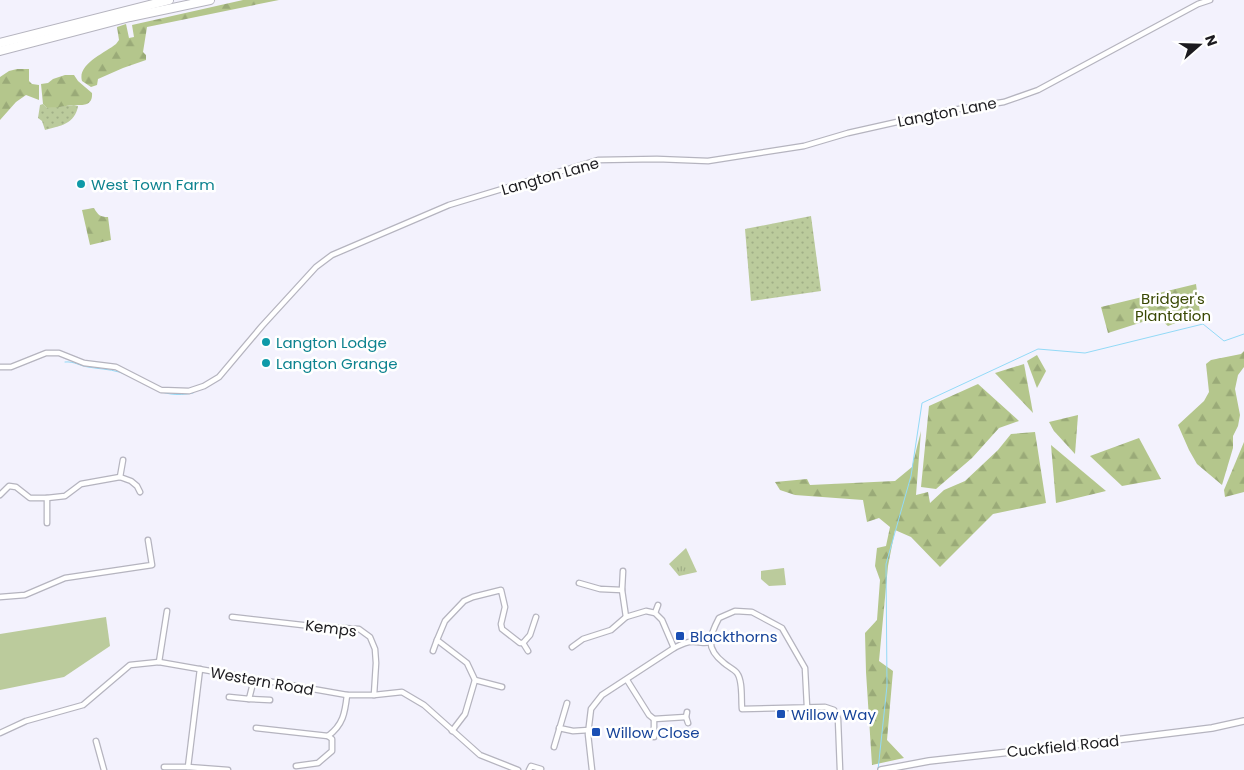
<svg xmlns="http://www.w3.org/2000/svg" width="1244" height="770" viewBox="0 0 1244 770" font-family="Poppins,sans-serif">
	<defs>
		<pattern id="grass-dots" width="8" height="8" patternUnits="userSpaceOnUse" patternTransform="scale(1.25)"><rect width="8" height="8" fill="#bbcb9c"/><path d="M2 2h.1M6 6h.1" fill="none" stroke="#a0ae86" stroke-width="1.8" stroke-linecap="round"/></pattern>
		<pattern id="forest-firs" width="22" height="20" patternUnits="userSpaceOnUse" patternTransform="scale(1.25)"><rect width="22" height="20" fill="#b4c68c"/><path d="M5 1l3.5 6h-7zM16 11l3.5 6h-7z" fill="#9aaa78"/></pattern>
		<pattern id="park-tufts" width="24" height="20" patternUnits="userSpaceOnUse" patternTransform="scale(1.25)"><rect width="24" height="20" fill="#bbcb9c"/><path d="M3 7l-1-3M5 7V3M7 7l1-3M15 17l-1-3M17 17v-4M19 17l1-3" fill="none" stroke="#a0ae86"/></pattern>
	</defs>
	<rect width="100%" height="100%" fill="#f3f2fd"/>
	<!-- grass -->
	<g fill="url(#grass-dots)">
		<path d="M43,104l4,4 27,-3 4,1c-3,18 -18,20 -33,24l-3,-9 -4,-3 2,-13z"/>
		<path d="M811,216l10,75 -70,10 -6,-72z"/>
	</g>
	<!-- forest -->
	<g fill="url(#forest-firs)">
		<path d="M243,0h36l-132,27 -4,25 3,3v5l-23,8 -25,11 -1,6 -6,2 -9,-6c-5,-17 23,-28 34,-37l3,-4 -2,-13 9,-3 3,14 5,-1 -2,-12z"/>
		<path d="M17,69h12v12l3,3 7,1v15l-13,-5 -10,7 -16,18v-43l9,-6z"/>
		<path d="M65,75h9l4,6 14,12c1,14 -11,12 -20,12 -8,1 -16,3 -25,3l-4,-4 -2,-20 7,-1 5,-4z"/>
		<path d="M94,208c4,7 6,9 14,9l3,23 -21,5 -8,-35z"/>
		<path d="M1196,284l4,29 -32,13 -10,-9 -50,16 -7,-26z"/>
		<path d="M1244,351v16l-6,8 -3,14 5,26 -2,11 -5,10v12l-11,37 -25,-21 -8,-14 -11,-25 26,-24 5,-9 -3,-28 5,-4 30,-6z"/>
		<path d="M1037,355l9,16 -9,17 -10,-27z"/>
		<path d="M1024,364l9,49 -38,-40z"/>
		<path d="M978,384l41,37 -20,7 -27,30 -36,31 -15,-2 8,-81z"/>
		<path d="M1078,415l-3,39 -21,-23 -5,-9z"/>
		<path d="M921,431l-5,64 12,-3 2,11 14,-13 21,-9 33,-31 13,-16 24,-2 11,71 -53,11 -53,53 -29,-30 -16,-7 -7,36 -9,95 14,10 -6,69 17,18 -32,7 -6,-93 -1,-39 12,-13 3,-40 -5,-14 2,-18 9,-2 4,-19 -11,-9 -12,4 -4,-22 -68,-5 -15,-5 -5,-8 32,-3 3,6 85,-4 17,-14z"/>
		<path d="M1139,438l22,41 -39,7 -32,-30z"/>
		<path d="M1244,442v50l-19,5 -1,-7z"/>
		<path d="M1051,445l55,46 -50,12z"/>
	</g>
	<!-- park -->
	<path fill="url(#park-tufts)" d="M686,548l11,24 -18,4 -10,-12z"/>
	<!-- garden -->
	<g fill="#bbcb9c">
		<path d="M784,568l2,17 -17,1 -8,-7v-8z"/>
		<path d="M106,617l4,29 -46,31 -64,13v-56z"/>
	</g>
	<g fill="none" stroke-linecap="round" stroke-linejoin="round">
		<!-- stream -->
		<g stroke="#93daf7" stroke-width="1">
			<path d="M65,362c9,-1 15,4 23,5 11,2 21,2 31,5 30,10 39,28 74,21"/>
			<path d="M878,770l9,-84 -1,-122 25,-88 11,-73 116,-54 47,4 118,-29 21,17 20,-7"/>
		</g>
		<defs>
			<g id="minor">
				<path d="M0,367h11l35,-14h13l25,10 32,4 45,23 28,1 15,-5 15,-9 43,-51 54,-59 16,-12 117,-50 149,-45 59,-1 51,2 96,-15 44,-13 98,-22 58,-9 34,-12 160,-86 12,-4"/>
				<path d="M120,477l3,-17"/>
				<path d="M0,495l9,-9 7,1 14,11h17l18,-2 16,-12 39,-7 11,4 6,5 3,6"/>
				<path d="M47,498v25"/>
				<path d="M623,571l-1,19 4,27"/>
				<path d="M579,583l21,6 22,1"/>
				<path d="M0,597l25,-2 40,-17 87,-13 -4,-25"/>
				<path d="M655,613l3,-8"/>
				<path d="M232,617l79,9 48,3 11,8 5,12 1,14 -2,32"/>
				<path d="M523,643l5,8"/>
				<path d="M572,647l11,-8 28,-9 15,-13 20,-6 9,2 7,7 12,28"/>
				<path d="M433,651l4,-11"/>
				<path d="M159,662l8,-51"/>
				<path d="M475,680l27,7"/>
				<path d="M627,680l22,35 5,4 32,-2"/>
				<path d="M229,697l20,2 5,-20"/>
				<path d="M249,699l21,1"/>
				<path d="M807,707l-2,-39 -23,-40 -30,-16 -17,-1 -16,7c-10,19 -14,30 5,45 3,3 10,6 13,10 6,8 4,26 5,36l83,-2 9,3 4,9 2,51"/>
				<path d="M687,712l-1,5 2,6"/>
				<path d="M256,728l72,8c15,-11 17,-23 19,-41"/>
				<path d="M559,728l14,3 16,-1"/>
				<path d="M452,731l13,-17 10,-34 -8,-17 -30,-23 8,-19 19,-20 9,-4 28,-7 4,17 -4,17 1,5 18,14h3l7,-8 6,-18"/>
				<path d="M0,733l26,-12 57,-16 47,-40 29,-3 188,33h27l28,-3 22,13 56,50 38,15"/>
				<path d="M654,737v-18"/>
				<path d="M96,741l8,29"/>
				<path d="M554,747l13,-44"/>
				<path d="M296,766l22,-3 14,-12v-12l-4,-3"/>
				<path d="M164,767h24l40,3"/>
				<path d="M188,767l12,-98"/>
				<path d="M529,770l2,-4 10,3"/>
				<path d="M592,770l-4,-36 3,-25 11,-14 72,-47c8,-4 14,-7 22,-6 6,0 8,2 13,0"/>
			</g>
			<path id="tertiary" d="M881,770l48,-9 162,-18 121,-15 32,-7"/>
			<g id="trunk">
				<path d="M0,43l169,-43"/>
				<path d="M0,51l130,-34 80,-17"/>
			</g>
		</defs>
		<!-- minor casing -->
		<use href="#minor" stroke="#b5b4bf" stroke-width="7"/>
		<!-- tertiary casing -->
		<use href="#tertiary" stroke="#b5b4bf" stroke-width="8"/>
		<!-- trunk casing -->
		<use href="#trunk" stroke="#b5b4bf" stroke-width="10"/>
		<!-- minor -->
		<use href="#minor" stroke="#fff" stroke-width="4.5"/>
		<!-- tertiary -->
		<use href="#tertiary" stroke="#fff" stroke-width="5.5"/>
		<!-- trunk -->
		<use href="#trunk" stroke="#fff" stroke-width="8"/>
	</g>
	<!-- markers -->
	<g fill="#0f9aa8" stroke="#fff" stroke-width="2">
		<circle cx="81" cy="184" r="5"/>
		<circle cx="266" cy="342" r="5"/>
		<circle cx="266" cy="363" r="5"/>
	</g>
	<g fill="#1a4fb4" stroke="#fff" stroke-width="2">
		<rect x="675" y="631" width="10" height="10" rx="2.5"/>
		<rect x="776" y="709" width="10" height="10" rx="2.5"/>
		<rect x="591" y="727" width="10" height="10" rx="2.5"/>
	</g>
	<g text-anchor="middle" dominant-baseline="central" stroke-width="5" stroke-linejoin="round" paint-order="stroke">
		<!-- street labels -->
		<g font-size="15" fill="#1c1b1f" stroke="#fff">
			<text transform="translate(947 112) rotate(-11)">Langton Lane</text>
			<text transform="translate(550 176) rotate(-16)">Langton Lane</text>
			<text transform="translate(331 628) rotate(7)">Kemps</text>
			<text transform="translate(262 681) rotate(10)">Western Road</text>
			<text transform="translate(1063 746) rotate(-6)">Cuckfield Road</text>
		</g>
		<!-- culture labels -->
		<g font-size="15" fill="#0d838f" stroke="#fff" text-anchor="start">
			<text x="91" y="184">West Town Farm</text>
			<text x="276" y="342">Langton Lodge</text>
			<text x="276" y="363">Langton Grange</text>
		</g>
		<!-- park labels -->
		<g font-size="15" fill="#394804" stroke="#fff">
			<text x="1173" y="298">Bridger's<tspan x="1173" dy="17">Plantation</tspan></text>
		</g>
		<!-- transit labels -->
		<g font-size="15" fill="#164399" stroke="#fff" text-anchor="start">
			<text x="690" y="636">Blackthorns</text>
			<text x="791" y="714">Willow Way</text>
			<text x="606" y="732">Willow Close</text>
		</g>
	</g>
	<!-- north arrow -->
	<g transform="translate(1199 45) rotate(70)" stroke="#ffffff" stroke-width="4" paint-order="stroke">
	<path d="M0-4L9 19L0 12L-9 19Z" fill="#1c1b1f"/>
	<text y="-8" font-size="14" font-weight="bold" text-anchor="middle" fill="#1c1b1f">N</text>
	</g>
</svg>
